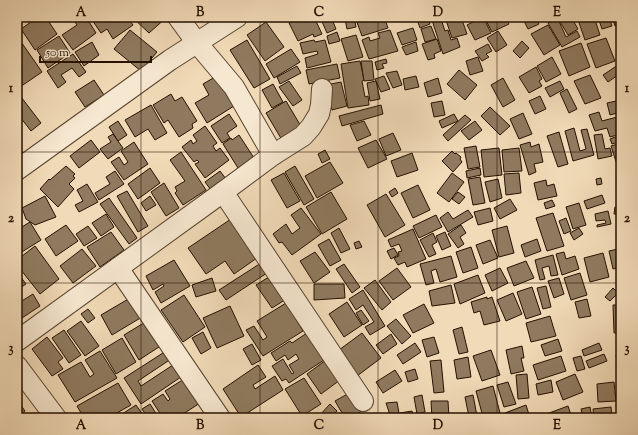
<svg xmlns="http://www.w3.org/2000/svg" width="638" height="435" viewBox="0 0 638 435" font-family="'Sorts Mill Goudy',serif">
	<rect width="100%" height="100%" fill="#f1dab7"/>
	<filter id="stains"><feTurbulence type="fractalNoise" baseFrequency=".005" numOctaves="4"/><feColorMatrix values="0 0 0 0 .2 0 0 0 0 .09 0 0 0 0 .02 0 0 0 .5 -.17"/></filter>
	<radialGradient id="worn" r=".72"><stop offset=".6" stop-color="#630" stop-opacity="0"/><stop offset="1" stop-color="#630" stop-opacity=".3"/></radialGradient>
	<!-- building -->
	<g fill="#8f7a5f" stroke="#251100">
		<path d="M38,17h16l-5,5 8,12 -22,16 -14,-21z"/>
		<path d="M72,17h14l10,16 -23,17 -11,-15 15,-10z"/>
		<path d="M90,17h37l6,8 -20,14 -6,-10 -6,4z"/>
		<path d="M132,17h18l2,2 3,-2h12l-18,16z"/>
		<path d="M302,17h12l8,17 -8,3 -1,-3 -15,7 -9,-18z"/>
		<path d="M320,17h11l5,12 -9,4z"/>
		<path d="M354,17l2,10 -9,2 -2,-10z"/>
		<path d="M355,17h29l4,11 -26,8z"/>
		<path d="M416,17h12l2,7 -10,4z"/>
		<path d="M431,17h13v1l-3,1 4,12 3,-1 3,10 6,-2 3,9 -17,7z"/>
		<path d="M445,17h16l6,17 -15,4z"/>
		<path d="M483,17l8,16 -16,7 -8,-15z"/>
		<path d="M484,17h21l4,7 -17,8z"/>
		<path d="M529,17h7l3,7 -11,5 -5,-10z"/>
		<path d="M564,17h7l7,12 -10,6 -9,-15z"/>
		<path d="M577,17h17l6,18 -15,5z"/>
		<path d="M598,17h11l3,9 -10,3z"/>
		<path d="M612,17h9v7l-6,2z"/>
		<path d="M558,19l8,18 11,-6 3,6 -18,10 -14,-24z"/>
		<path d="M266,22l18,25 -19,14 -18,-26z"/>
		<path d="M548,25l12,20 -16,10 -13,-21z"/>
		<path d="M431,26l5,13 -11,3 -4,-13z"/>
		<path d="M413,28l4,12 -15,5 -5,-12z"/>
		<path d="M130,30l27,22 -16,19 -27,-22z"/>
		<path d="M390,30l8,21 -29,8 -7,-19 7,-3 1,4 10,-3 -2,-5z"/>
		<path d="M498,31l9,14 -11,7 -9,-14z"/>
		<path d="M337,32l3,9 -11,3 -2,-8z"/>
		<path d="M356,35l7,22 -15,4 -7,-22z"/>
		<path d="M17,36l25,36 -22,15 -3,-5z"/>
		<path d="M59,36l11,17 -22,15 -11,-18z"/>
		<path d="M606,38l9,23 -19,7 -9,-24z"/>
		<path d="M437,39l4,12 -7,3 1,4 -7,2 -6,-16z"/>
		<path d="M247,40l23,39 -16,9 -24,-38z"/>
		<path d="M314,40l1,2 10,-2 6,22 -24,6 -2,-10 13,-4 -1,-3 -14,3 -3,-11z"/>
		<path d="M522,41l7,7 -9,10 -7,-7z"/>
		<path d="M92,42l7,13 -15,11 -9,-14z"/>
		<path d="M416,42l2,9 -12,4 -4,-8z"/>
		<path d="M581,43l9,24 -21,9 -10,-25z"/>
		<path d="M488,44l4,7 -6,3 3,3 -7,4 -7,-10z"/>
		<path d="M291,49l9,13 -26,16 -8,-14z"/>
		<path d="M73,54l13,18 -7,5 -7,-9 -11,7 5,7 -8,6 -11,-17z"/>
		<path d="M478,57l5,14 -13,4 -4,-14z"/>
		<path d="M552,57l9,17 -15,8 -9,-16z"/>
		<path d="M386,59l1,4 -5,1 2,4 -7,2 -2,-8z"/>
		<path d="M360,61l4,19 -2,1 3,16 3,-1 1,9 -21,3 -7,-44z"/>
		<path d="M361,61h11l2,19 -10,1z"/>
		<path d="M621,63v10l-13,9 -5,-7z"/>
		<path d="M337,64l3,14 -31,6 -3,-14z"/>
		<path d="M297,66l4,7 -21,11 -3,-7z"/>
		<path d="M536,67l6,12 -3,2 3,5 -13,7 -10,-16z"/>
		<path d="M459,70l18,15 -12,15 -18,-16z"/>
		<path d="M397,71l5,14 -9,3 -7,-15z"/>
		<path d="M590,75l11,23 -16,6 -11,-23z"/>
		<path d="M384,76l6,13 -9,3 -6,-13z"/>
		<path d="M416,76l3,11 -14,3 -2,-11z"/>
		<path d="M215,77l19,29 -27,17 -12,-20 14,-8 -6,-11z"/>
		<path d="M438,78l4,15 -14,4 -4,-14z"/>
		<path d="M503,78l12,22 -12,7 -12,-22z"/>
		<path d="M94,80l10,15 -19,12 -10,-15z"/>
		<path d="M289,81l13,19 -9,6 -14,-19z"/>
		<path d="M376,81l4,18 -10,2 -3,-18z"/>
		<path d="M560,81l4,8 -14,8 -5,-9z"/>
		<path d="M341,82l6,24 -15,4 -6,-25z"/>
		<path d="M273,84l10,18 -11,6 -10,-18z"/>
		<path d="M567,89l10,20 -8,4 -9,-20z"/>
		<path d="M18,93l23,30 -10,8 -14,-18z"/>
		<path d="M171,94l4,7 7,-4 15,24 -5,3 1,4 -14,9 -11,-17 -4,3 -11,-18z"/>
		<path d="M540,96l6,13 -11,5 -6,-13z"/>
		<path d="M621,100v12l-11,3 -3,-12z"/>
		<path d="M286,101l16,27 -20,12 -16,-27z"/>
		<path d="M442,101l3,14 -11,2 -3,-14z"/>
		<path d="M151,105l16,28 -12,7 -7,-11 -13,8 -10,-17z"/>
		<path d="M381,105l2,9 -41,12 -3,-10z"/>
		<path d="M490,107l20,19 -10,9 -19,-19z"/>
		<path d="M599,112l3,9 19,-5v7l-2,1 2,10 -11,3 -3,-9 -12,3 -6,-16z"/>
		<path d="M523,113l9,21 -13,5 -9,-20z"/>
		<path d="M229,114l8,12 -10,7 3,5 -8,5 -11,-17z"/>
		<path d="M454,114l4,7 -16,7 -3,-7z"/>
		<path d="M465,115l6,5 -23,21 -5,-6z"/>
		<path d="M118,121l9,14 -9,6 -9,-14z"/>
		<path d="M364,121l7,14 -14,6 -7,-16z"/>
		<path d="M475,121l7,9 -13,10 -8,-9z"/>
		<path d="M205,126l12,17 -4,3 3,5 4,-3 9,12 -24,18 -10,-14 4,-2 -2,-2 -3,2 -12,-15 9,-7 2,4 4,-3 -4,-6z"/>
		<path d="M574,128l6,23 6,-2 -5,-19 6,-1 7,26 -21,6 -8,-30z"/>
		<path d="M559,132l9,32 -10,3 -11,-31z"/>
		<path d="M393,133l8,17 -15,6 -7,-17z"/>
		<path d="M113,134l10,14 -15,11 -8,-10 11,-7 -3,-5z"/>
		<path d="M602,134l3,15 5,-1 2,8 -14,3 -4,-24z"/>
		<path d="M239,135l15,23 -16,10 -15,-24 8,-6 1,2z"/>
		<path d="M621,135v6l-9,3 -2,-5z"/>
		<path d="M91,140l9,12 -21,16 -9,-12z"/>
		<path d="M376,140l11,19 -19,9 -10,-20z"/>
		<path d="M134,142l14,22 -24,16 -13,-18 8,-5 5,8 4,-3 -7,-11z"/>
		<path d="M530,142l1,5 8,-3 4,18 -9,2 2,8 -7,3 -9,-30z"/>
		<path d="M621,143v34l-10,-31z"/>
		<path d="M17,146l7,8 -7,5z"/>
		<path d="M476,146l4,21 -12,2 -4,-21z"/>
		<path d="M499,148l3,27 -18,2 -3,-27z"/>
		<path d="M519,148l3,23 -18,1 -2,-22z"/>
		<path d="M325,150l5,9 -8,4 -4,-9z"/>
		<path d="M452,151l3,3 1,-1 5,4 -1,2 2,3 -9,10 -11,-11z"/>
		<path d="M181,152l25,38 -23,15 -8,-12 2,-2 -2,-4 10,-6 -15,-21z"/>
		<path d="M412,153l6,17 -21,7 -6,-16z"/>
		<path d="M330,162l13,21 -26,15 -12,-22z"/>
		<path d="M66,166l9,8 -2,2 2,2 -6,6 5,5 -16,18 -18,-18 9,-10 1,1z"/>
		<path d="M295,166l19,33 -10,6 -19,-33z"/>
		<path d="M150,168l10,15 -22,16 -10,-15z"/>
		<path d="M480,168l1,7 -14,3 -1,-7z"/>
		<path d="M115,171l9,13 -25,16 -4,-7 15,-9 -4,-7z"/>
		<path d="M220,171l6,8 -15,11 -6,-8z"/>
		<path d="M284,173l16,28 -13,7 -16,-28z"/>
		<path d="M452,173l12,9 -15,20 -12,-9z"/>
		<path d="M519,173l2,20 -15,2 -2,-21z"/>
		<path d="M480,177l5,26 -12,2 -5,-26z"/>
		<path d="M601,178l1,6 -5,1 -1,-6z"/>
		<path d="M498,179l4,19 -12,4 -5,-20z"/>
		<path d="M546,180l1,6 7,-2 3,12 -19,4 -4,-17z"/>
		<path d="M164,183l15,25 -13,8 -15,-24z"/>
		<path d="M87,184l11,18 -19,10 -4,-7 8,-4 -6,-11z"/>
		<path d="M418,185l12,25 -17,8 -12,-25z"/>
		<path d="M395,188l3,5 -6,4 -3,-5z"/>
		<path d="M127,191l21,35 -10,6 -21,-36z"/>
		<path d="M331,192l16,27 -25,15 -16,-27z"/>
		<path d="M458,192l7,5 -6,7 -7,-5z"/>
		<path d="M386,194l19,31 -20,12 -18,-32z"/>
		<path d="M602,195l3,8 -18,6 -3,-8z"/>
		<path d="M45,196l11,21 -21,8 -9,-6 -4,-11z"/>
		<path d="M150,196l6,9 -10,6 -5,-8z"/>
		<path d="M109,198l28,40 -8,6 -29,-40z"/>
		<path d="M510,199l7,11 -17,9 -6,-11z"/>
		<path d="M552,200l3,6 -9,3 -2,-6z"/>
		<path d="M579,203l7,22 -13,4 -7,-22z"/>
		<path d="M615,207l6,1v7l-7,-1z"/>
		<path d="M301,208l20,26 -29,21 -10,-13 -3,1 -6,-9 13,-10 6,10 8,-6 -9,-13z"/>
		<path d="M490,208l3,13 -15,4 -4,-13z"/>
		<path d="M468,210l5,7 -25,15 -8,-14 8,-6 5,7z"/>
		<path d="M608,211l3,13 -14,3v-2l9,-2 -1,-3 -9,1 -1,-7z"/>
		<path d="M553,213l11,33 -17,5 -11,-33z"/>
		<path d="M106,214l8,13 -13,9 -9,-13z"/>
		<path d="M436,215l6,12 -23,11 -6,-12z"/>
		<path d="M566,218l5,13 -7,3 -5,-13z"/>
		<path d="M231,219l26,39 -23,16 -9,-13 -19,13 -18,-26z"/>
		<path d="M30,222l11,18 -24,15v-25z"/>
		<path d="M66,225l12,16 -22,15 -11,-17z"/>
		<path d="M461,225l5,8 -6,4 4,7 -6,4 -10,-14z"/>
		<path d="M88,226l9,12 -13,8 -8,-12z"/>
		<path d="M507,226l7,27 -15,4 -7,-27z"/>
		<path d="M339,228l11,21 -9,4 -10,-20z"/>
		<path d="M579,228l4,6 -9,6 -4,-7z"/>
		<path d="M413,229l13,30 -19,8 -2,-5 -7,3 -4,-7 5,-2 -1,-4 4,-1 -3,-7 -8,3 -3,-7z"/>
		<path d="M111,232l13,18 -24,17 -13,-20z"/>
		<path d="M445,232l6,14 -9,4 -6,-14z"/>
		<path d="M433,233l4,9 -5,3 4,9 -7,3 -9,-17z"/>
		<path d="M329,239l12,21 -11,6 -12,-21z"/>
		<path d="M537,239l4,12 -16,6 -4,-12z"/>
		<path d="M490,240l8,18 -15,6 -7,-19z"/>
		<path d="M359,241l3,6 -6,2 -2,-6z"/>
		<path d="M35,246l24,33 -19,15 -23,-29v-5z"/>
		<path d="M471,247l7,21 -15,5 -7,-21z"/>
		<path d="M394,248l4,7 -7,4 -4,-8z"/>
		<path d="M82,249l14,17 -23,17 -13,-17z"/>
		<path d="M618,249l3,18 -8,2 -4,-18z"/>
		<path d="M315,252l15,20 -16,11 -14,-22z"/>
		<path d="M564,252l2,7 9,-3 4,13 -17,6 -6,-21z"/>
		<path d="M603,253l6,24 -19,5 -6,-24z"/>
		<path d="M553,255l5,20 -7,1 -2,-10 -7,2 3,11 -5,1 -5,-20z"/>
		<path d="M451,256l6,21 -17,5 -4,-13 -5,2 3,12 -8,2 -6,-21z"/>
		<path d="M174,260l16,26 -29,17 -6,-11 9,-6 -1,-2 -10,6 -7,-14z"/>
		<path d="M526,261l8,17 -20,8 -7,-18z"/>
		<path d="M261,263l6,10 -41,27 -7,-10z"/>
		<path d="M344,264l16,23 -8,6 -16,-24z"/>
		<path d="M397,268l14,19 -18,13 -14,-19z"/>
		<path d="M500,268l8,15 -16,8 -7,-16z"/>
		<path d="M17,272l9,12 -9,6z"/>
		<path d="M580,273l7,22 -16,5 -7,-22z"/>
		<path d="M272,275l16,23 -16,10 -16,-23z"/>
		<path d="M478,275l7,18 -25,11 -6,-20z"/>
		<path d="M212,278l4,13 -20,6 -4,-12z"/>
		<path d="M559,278l5,16 -10,4 -6,-17z"/>
		<path d="M375,280l16,22 -9,8 -18,-22z"/>
		<path d="M314,284h30l1,14 -31,2z"/>
		<path d="M451,285l4,18 -23,3 -3,-15z"/>
		<path d="M546,286l5,21 -8,2 -6,-21z"/>
		<path d="M532,287l9,27 -15,5 -9,-27z"/>
		<path d="M613,288l5,5 -8,8 -5,-4z"/>
		<path d="M363,290l22,36 -15,9 -5,-8 9,-5 -11,-17 -7,5 -7,-11z"/>
		<path d="M513,293l9,21 -16,7 -9,-21z"/>
		<path d="M33,294l7,12 -18,12 -5,-8v-6z"/>
		<path d="M184,295l21,32 -22,15 -22,-32z"/>
		<path d="M487,297v2l5,-2 8,24 -16,4 -4,-14 -6,2 -3,-11z"/>
		<path d="M130,298l12,19 -30,18 -11,-20z"/>
		<path d="M587,299l4,17 -12,2 -4,-16z"/>
		<path d="M347,302l15,23 -18,12 -15,-23z"/>
		<path d="M286,303l17,28 -40,25 -17,-26 8,-4 9,14 4,-3 -10,-16z"/>
		<path d="M424,304l10,19 -21,10 -10,-18z"/>
		<path d="M613,305h8v27l-7,1z"/>
		<path d="M230,306l14,30 -27,12 -14,-30z"/>
		<path d="M88,309l7,9 -7,5 -7,-9z"/>
		<path d="M361,310l8,11 -6,4 -7,-12z"/>
		<path d="M550,316l6,20 -25,6 -5,-19z"/>
		<path d="M396,319l15,17 -9,8 -15,-18z"/>
		<path d="M81,321l18,25 -14,10 -18,-25z"/>
		<path d="M147,321l15,24 -23,15 -15,-25z"/>
		<path d="M462,327l6,25 -9,2 -6,-24z"/>
		<path d="M64,330l17,25 -12,8 -17,-25z"/>
		<path d="M310,331l17,27 -38,25 -3,-4 -4,2 -10,-15 11,-7 9,15 2,-1 -5,-8 10,-6 -3,-5 -8,6 -3,-5 -9,6 -5,-8 19,-12 2,2z"/>
		<path d="M203,332l8,16 -10,6 -9,-16z"/>
		<path d="M362,333l19,25 -28,21 -18,-26z"/>
		<path d="M391,334l6,10 -14,10 -7,-9z"/>
		<path d="M47,337l16,21 -5,4 5,7 -11,7 -20,-27z"/>
		<path d="M434,337l5,16 -12,4 -5,-17z"/>
		<path d="M122,338l14,24 -20,12 -14,-24z"/>
		<path d="M558,339l4,12 -17,5 -4,-11z"/>
		<path d="M415,343l6,9 -18,12 -6,-9z"/>
		<path d="M599,343l3,7 -18,6 -2,-6z"/>
		<path d="M252,344l9,16 -9,5 -9,-16z"/>
		<path d="M522,346l2,12h-3l3,13 -13,3 -5,-24z"/>
		<path d="M491,350l9,25 -18,6 -9,-25z"/>
		<path d="M100,351l17,27 -42,24 -17,-27 23,-13 9,15 4,-3 -9,-14z"/>
		<path d="M166,351l5,8 -33,22 3,5 35,-23 8,12 -43,29 -17,-26z"/>
		<path d="M604,354l3,7 -18,7 -3,-7z"/>
		<path d="M621,354v11h-3l-2,-10z"/>
		<path d="M561,356l5,15 -28,9 -5,-15z"/>
		<path d="M581,356l4,13 -8,2 -4,-13z"/>
		<path d="M468,357l3,20 -14,2 -3,-19z"/>
		<path d="M326,360l14,20 -19,14 -14,-20z"/>
		<path d="M441,360l3,32 -10,1 -4,-32z"/>
		<path d="M258,365l8,12 -13,8 2,4 20,-13 8,14 -42,27 -18,-28z"/>
		<path d="M415,369l3,10 -10,3 -3,-10z"/>
		<path d="M395,370l7,11 -19,12 -7,-11z"/>
		<path d="M527,374l2,24 -11,1 -2,-24z"/>
		<path d="M575,374l8,18 -20,8 -7,-18z"/>
		<path d="M304,378l17,26 -19,12 -17,-27z"/>
		<path d="M184,379l16,24 -23,15h-14l-11,-17 11,-7 5,7 2,-2 -5,-8z"/>
		<path d="M551,380l2,12 -15,3 -2,-11z"/>
		<path d="M508,382l8,22 -12,3 -7,-22z"/>
		<path d="M614,382l2,19 -18,1 -1,-18z"/>
		<path d="M118,383l13,22 -23,13h-24l-7,-12z"/>
		<path d="M493,386l7,27 -17,4 -7,-26z"/>
		<path d="M351,392l11,19 -12,7h-5l-10,-17z"/>
		<path d="M422,395l3,17 -8,2 -3,-17z"/>
		<path d="M473,395l4,21 -8,1 -4,-20z"/>
		<path d="M17,400l8,11 -8,6z"/>
		<path d="M431,401h17l1,17h-17z"/>
		<path d="M397,402l2,11 -9,2 -4,-12z"/>
		<path d="M150,404l9,14h-11l-6,-9z"/>
		<path d="M330,404l7,7 -6,7h-10l-2,-2z"/>
		<path d="M621,404v14h-2l-3,-13z"/>
		<path d="M136,405l9,13h-29z"/>
		<path d="M526,405l4,13h-23l-2,-5z"/>
		<path d="M568,406l4,12h-31v-2z"/>
		<path d="M590,407l2,11h-9l-2,-9z"/>
		<path d="M611,407l1,10 -18,1 -1,-9z"/>
		<path d="M412,411l2,7h-14v-5z"/>
	</g>
	<g fill="none" stroke-linecap="round" stroke-linejoin="round">
		<defs>
			<g id="minor">
				<path d="M178,17l19,26 37,44 39,68"/>
				<path d="M17,170l153,-110 67,-43"/>
				<path d="M223,192l140,209"/>
				<path d="M118,268l102,150"/>
				<path d="M17,341l206,-149 50,-37 30,-19 8,-9 8,-13 2,-9 1,-16"/>
				<path d="M17,366l39,52"/>
			</g>
		</defs>
		<!-- minor casing -->
		<use href="#minor" stroke="#58432e" stroke-width="22"/>
		<!-- minor -->
		<use href="#minor" stroke="#f6e7d0" stroke-width="20"/>
	</g>
	<!-- grid -->
	<path fill="none" stroke="#251100" stroke-width="1" stroke-opacity="0.55" d="M141,17v401M260,17v401M378,17v401M497,17v401M17,152h604M17,283h604"/>
	<!-- margin -->
	<rect width="638" height="435" fill="none" stroke="#f1dab7" stroke-width="44"/>
	<!-- scale -->
	<path d="M40 56v6h111v-6" fill="none" stroke="#251100" stroke-width="2"/>
	<text x="46" y="56" font-size="12" fill="#251100" stroke="#f6e7d0" stroke-width="3" paint-order="stroke">50 m</text>
	<rect x="22" y="22" width="594" height="391" fill="none" stroke="#251100" stroke-width="1.5"/>
	<g font-size="13" text-anchor="middle" font-weight="bold" fill="#251100">
		<text x="81" y="16">A</text>
		<text x="200" y="16">B</text>
		<text x="319" y="16">C</text>
		<text x="438" y="16">D</text>
		<text x="557" y="16">E</text>
		<text x="11" y="92">1</text>
		<text x="627" y="92">1</text>
		<text x="11" y="222">2</text>
		<text x="627" y="222">2</text>
		<text x="11" y="352">3</text>
		<text x="627" y="352">3</text>
		<text x="81" y="429">A</text>
		<text x="200" y="429">B</text>
		<text x="319" y="429">C</text>
		<text x="438" y="429">D</text>
		<text x="557" y="429">E</text>
	</g>
	<rect width="100%" height="100%" filter="url(#stains)"/>
	<rect width="100%" height="100%" fill="url(#worn)"/>
</svg>
